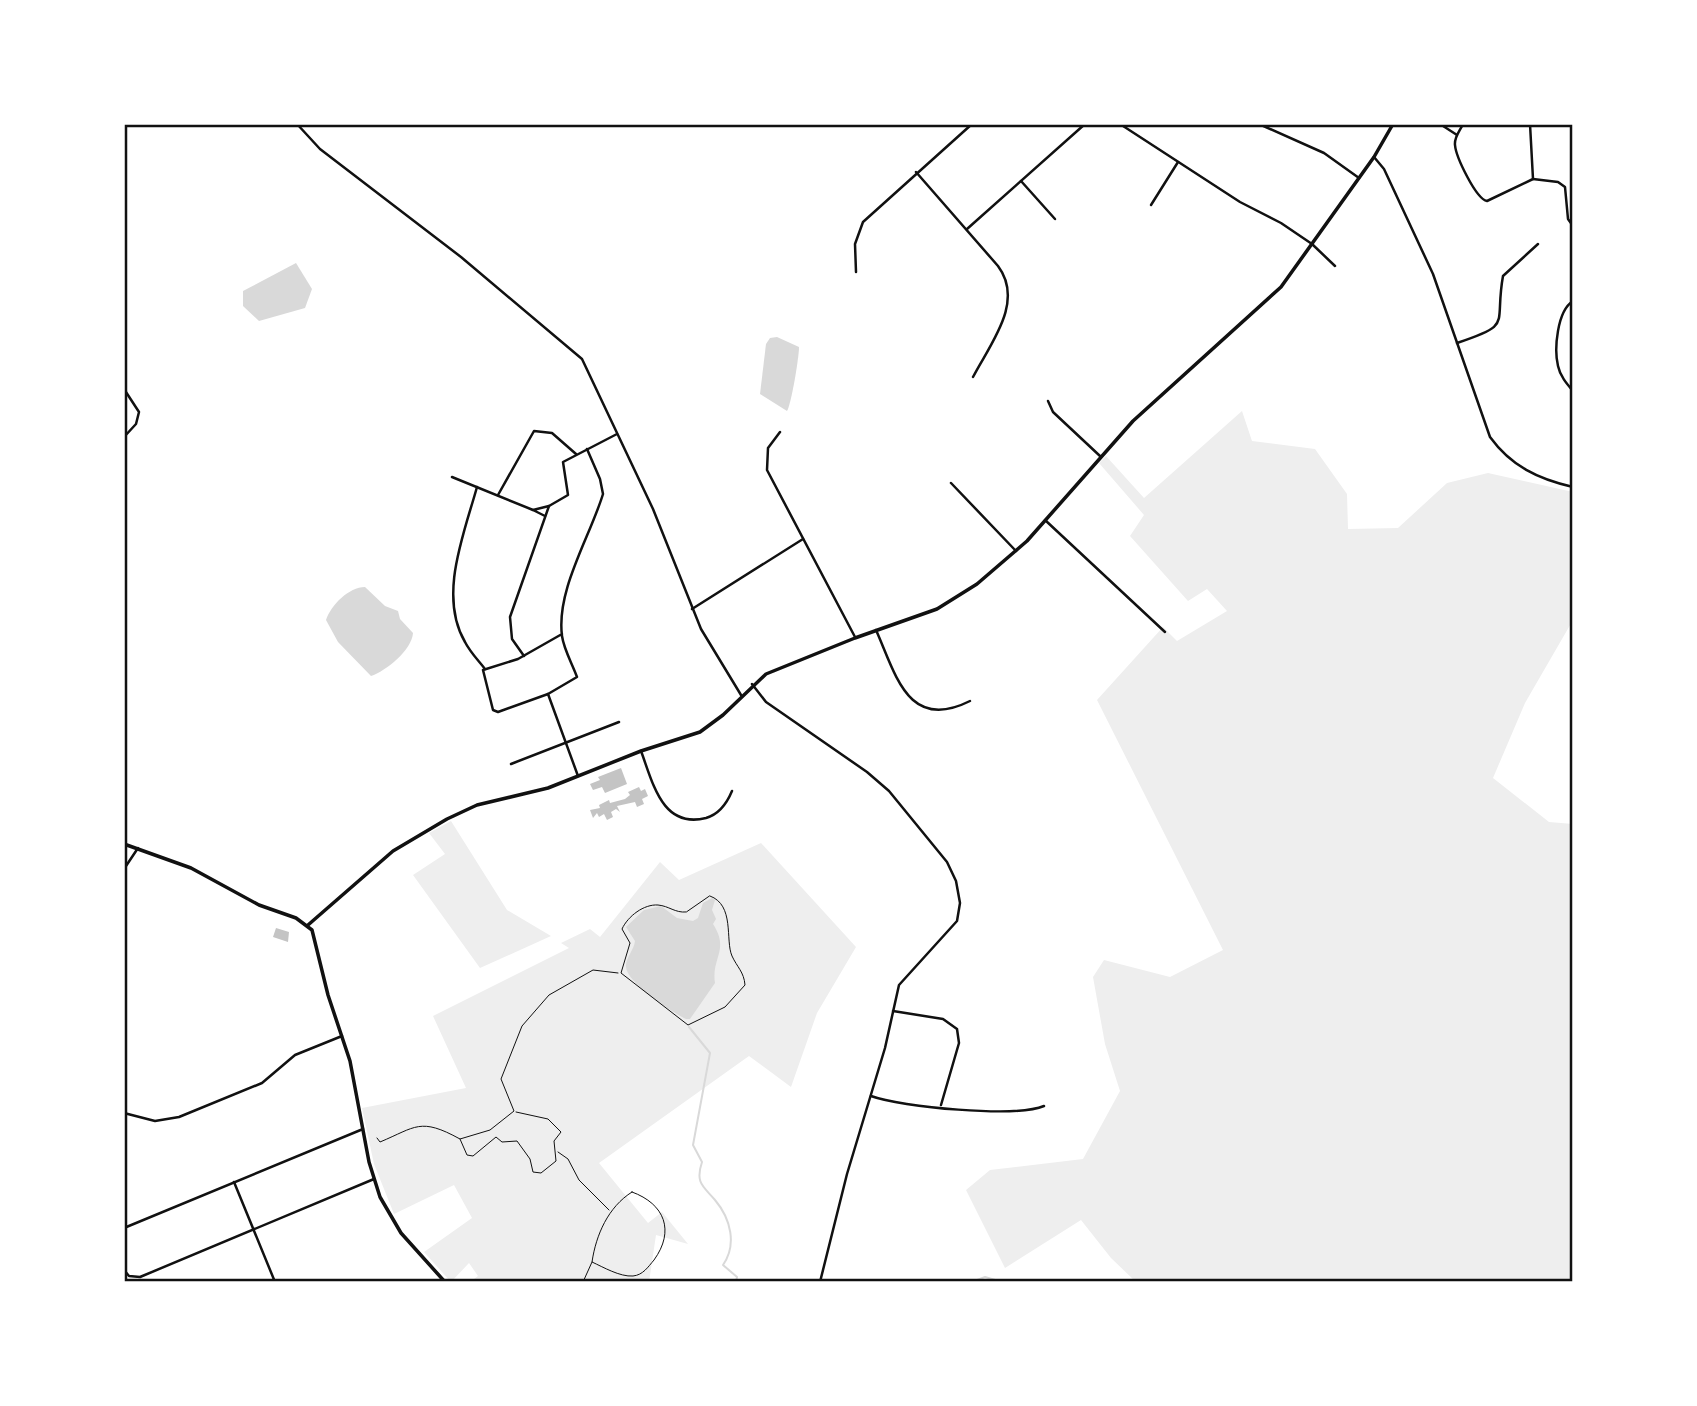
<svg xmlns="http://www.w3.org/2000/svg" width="1697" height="1406" viewBox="0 0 1697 1406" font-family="'Fira Sans',sans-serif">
	<rect width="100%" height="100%" fill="#fff"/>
	<!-- green -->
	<g fill="#eee">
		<path d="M1242,411l10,30 63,8 32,45 1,35 50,-1 49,-45 41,-10 85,19v128l-48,83 -32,75 56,44 24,2v458h-437l-25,-24 -30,-38 -76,48 -39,-78 24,-20 93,-11 37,-68 -15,-47 -12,-67 11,-17 66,17 53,-27 -126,-250 66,-73 14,14 50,-30 -20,-22 -19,12 -58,-65 14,-21 -45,-52 7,-7 38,42z"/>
		<path d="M451,821l56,89 44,26 -71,32 -67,-93 32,-21 -16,-21z"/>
		<path d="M761,843l95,104 -39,66 -26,74 -42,-31 -150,107 49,60 14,-11 26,32 -32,-9 -7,47h-179l8,-6 -9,-13 -18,19 -27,-30 48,-34 -18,-33 -60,29 -20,-50 -12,-56 104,-20 -33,-72 136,-68 -8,-5 29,-14 10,8 60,-75 19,18z"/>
	</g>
	<!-- water -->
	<g fill="#d9d9d9">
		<path d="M296,263l16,26 -7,19 -46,13 -16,-15v-15z"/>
		<path d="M777,337l22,10c0,11 -8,58 -12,64l-27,-17 6,-50 4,-6z"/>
		<path d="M365,587l20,19 13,5 2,8 13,14c-1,17 -27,38 -42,43l-33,-34 -12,-22c5,-15 23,-33 39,-33z"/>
		<path d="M712,898l3,2 -3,10 4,9 -3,5c17,26 -2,34 2,59l-25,36h-4c-14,-7 -59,-36 -60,-52 -1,-8 8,-17 9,-26l-9,-14 18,-17 17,-4 16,12 16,3 5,-3 5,-15z"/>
	</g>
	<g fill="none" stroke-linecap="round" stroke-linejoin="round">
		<!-- stream -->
		<g stroke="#d9d9d9" stroke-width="2">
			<path d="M689,1027l21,26 -17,92 9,17c-7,21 1,24 13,38 16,19 22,45 8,65l14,12 -1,5"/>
			<path d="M972,1282l13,-5 17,5"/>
		</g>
	</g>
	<!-- building -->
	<g fill="#c4c4c4">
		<path d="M621,768l6,16 -22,9 -3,-6 -9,3 -3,-6 10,-4 -2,-3z"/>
		<path d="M639,787l2,4 4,-2 3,7 -6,3 2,5 -7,3 -2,-5 -18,4 3,6 -4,-3 -5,3 2,5 -6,3 -3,-6 -5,3 -2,-4 -4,5 -3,-8 10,-2 -1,-3 10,-5 1,3 15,-4 5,-4 -2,-3z"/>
		<path d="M276,928l13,4 -1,10 -15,-5z"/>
	</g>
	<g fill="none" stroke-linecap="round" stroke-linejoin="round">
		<!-- path -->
		<g stroke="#111" stroke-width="1">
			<path d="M710,896c25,9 15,44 22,60 5,11 12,16 13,29l-20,22 -37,18 -67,-52 9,-30 -8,-14c6,-13 22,-25 36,-24 11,1 17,8 28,7z"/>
			<path d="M377,1138l3,4c36,-15 40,-25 80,-3l30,-9 24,-19 -13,-32 21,-53 27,-31 44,-25 25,3"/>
			<path d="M460,1139l7,16 6,1 23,-19 6,5 15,-1 13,18 3,13 8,1 15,-12 -2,-20 7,-9 -13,-13 -32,-7"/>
			<path d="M558,1152l10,7 11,21 30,30"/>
			<path d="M632,1192c33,12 43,39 22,68 -6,7 -11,15 -21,16 -13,1 -30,-9 -41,-14 4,-27 16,-55 40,-70z"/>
			<path d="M583,1282l9,-20"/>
		</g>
		<!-- minor -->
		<g stroke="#111" stroke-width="2.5">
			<path d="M1120,124l120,78 41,21 31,21 23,22"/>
			<path d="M1259,124l65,29 35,25"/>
			<path d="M1440,124l17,11"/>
			<path d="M1463,124c-3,7 -9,13 -8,21 1,12 21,54 32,56l46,-22 -3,-55"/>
			<path d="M1374,157l10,12 49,105 57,163c21,29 48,42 83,50"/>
			<path d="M916,172l82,94c27,36 -8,78 -25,111"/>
			<path d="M1533,179l25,3 7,5 3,32 5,7"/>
			<path d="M1021,181l34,38"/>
			<path d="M1151,205l27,-43"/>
			<path d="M967,229l118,-105"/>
			<path d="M856,272l-1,-28 8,-22 109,-98"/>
			<path d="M1573,301c-16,10 -19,48 -15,65 2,10 9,18 15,25"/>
			<path d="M1457,343c57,-19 37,-17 46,-67l35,-32"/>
			<path d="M124,389l15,23 -3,12 -12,13"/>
			<path d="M1048,401l5,11 47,44"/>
			<path d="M780,432l-12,16 -1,22 88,167"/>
			<path d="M452,477l81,33"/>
			<path d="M951,483l65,68"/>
			<path d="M477,487c-13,47 -39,109 -12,155 5,10 13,18 20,27"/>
			<path d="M498,495l36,-64 18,2 24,21"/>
			<path d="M545,516l-12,-6 16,-4"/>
			<path d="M1045,520l120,112"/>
			<path d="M692,609l111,-70"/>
			<path d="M876,630c20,45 32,102 94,71"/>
			<path d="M562,634l-44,25 -35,11 10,40 5,2 50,-18 29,-17c-5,-14 -13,-27 -15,-41 -6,-46 28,-99 41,-142l-3,-15 -13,-30"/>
			<path d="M524,656l-12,-17 -2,-22 39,-111 19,-11 -5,-33 54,-28"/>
			<path d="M752,684l14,18 101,70 22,19 58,71 9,19 4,22 -3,18 -58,64 -14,63 -38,126 -27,108"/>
			<path d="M548,694l30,82"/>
			<path d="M641,751c12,32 21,78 65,67 14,-4 21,-15 26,-27"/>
			<path d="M511,764l108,-42"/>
			<path d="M124,869l14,-21"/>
			<path d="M893,1011l50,8 14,10 2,14 -18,62"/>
			<path d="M871,1096c30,11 145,22 173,10"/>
			<path d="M124,1113l31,8 24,-4 83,-34 33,-28 47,-19"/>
			<path d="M234,1182l41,100"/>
			<path d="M124,1228l239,-99"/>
			<path d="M124,1270l5,6 11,1 234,-98"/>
		</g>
		<!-- tertiary -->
		<path stroke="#111" stroke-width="2.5" d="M297,124l23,25 141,108 121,102 71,150 48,120 40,66"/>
		<!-- secondary -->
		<g stroke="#111" stroke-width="3.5">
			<path d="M124,844l67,24 68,37 37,13 16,12 16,65 22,66 19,101 11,35 21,36 44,49"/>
			<path d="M308,925l85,-74 54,-32 30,-14 71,-17 93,-37 59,-19 23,-17 43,-41 89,-36 82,-29 40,-25 50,-43 106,-120 148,-134 93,-130 19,-33"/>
		</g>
	</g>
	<!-- border -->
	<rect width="1697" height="1406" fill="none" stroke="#ffffff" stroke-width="252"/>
	<rect x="126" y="126" width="1445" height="1154" fill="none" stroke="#111" stroke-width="2.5"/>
</svg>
